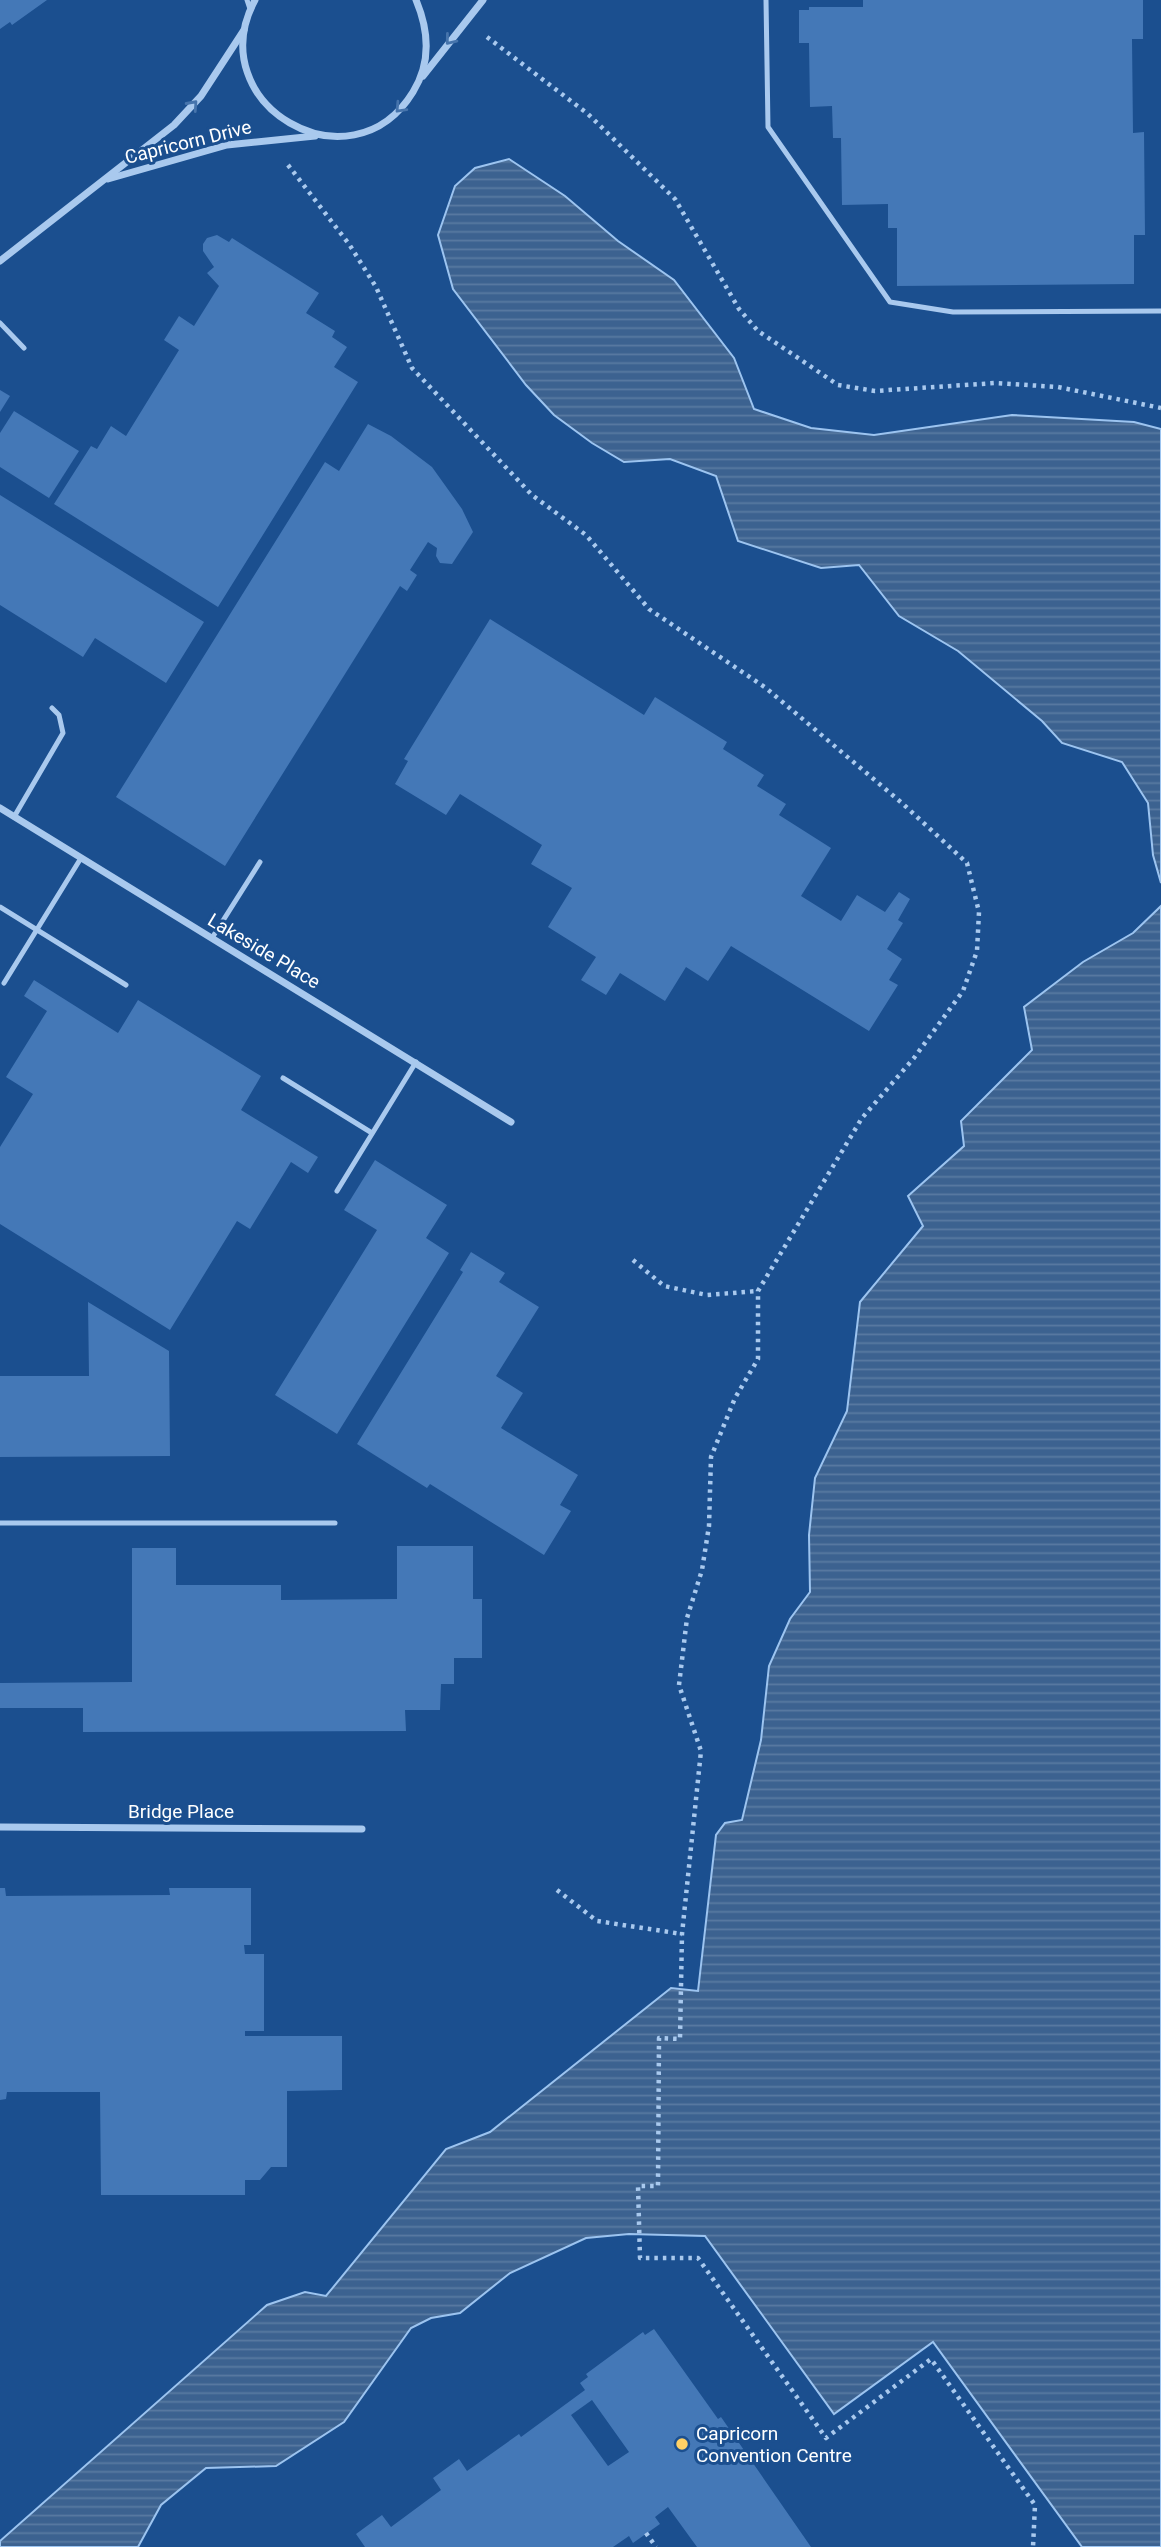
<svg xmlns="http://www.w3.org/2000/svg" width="1161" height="2547" viewBox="0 0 1161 2547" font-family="Roboto,sans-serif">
	<defs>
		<pattern id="water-rules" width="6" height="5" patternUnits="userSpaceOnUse" patternTransform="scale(1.75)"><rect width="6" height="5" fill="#3c6290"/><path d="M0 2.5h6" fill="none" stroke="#597aa1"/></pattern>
	</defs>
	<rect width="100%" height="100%" fill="#1b4f8f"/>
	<!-- water -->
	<g fill="url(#water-rules)" stroke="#9cc4f0" stroke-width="2">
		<path d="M509,159l56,37 53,45 56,39 60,78 20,51 57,19 63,7 138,-20 122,7 27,7v454l-8,-28 -5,-52 -26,-41 -60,-19 -20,-22 -84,-70 -59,-35 -40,-51 -38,3 -83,-27 -22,-65 -46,-17 -46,3 -32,-19 -38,-28 -28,-30 -73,-96 -15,-54 17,-49 20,-18z"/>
		<path d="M1161,906v1641h-79l-149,-205 -99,72 -129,-178 -76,-2 -43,4 -76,35 -50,40 -29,5 -20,10 -67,94 -68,44 -70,2 -45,37 -23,42h-138v-6l267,-236 38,-13 21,4 120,-147 44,-17 181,-144 27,3 18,-156 9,-12 17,-3 19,-80 8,-74 21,-47 20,-27 -1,-57 6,-57 32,-67 13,-109 63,-76 -15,-30 56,-50 -3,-25 71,-71 -8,-43 59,-45 50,-29z"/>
	</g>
	<!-- building -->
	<g fill="#4478b7" fill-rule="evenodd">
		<path d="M0,0h47l-35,25 -2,-3 -10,7z"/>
		<path d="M863,0h280v39h-11l1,94 11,-1 1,103h-11v49l-237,2v-58h-9v-24l-46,1 -1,-67h-8l-1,-32 -22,1 -1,-64h-10v-33h10v-3h54z"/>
		<path d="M217,235l12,7 3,-4 87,55 -13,20 29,18 -3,6 15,10 -13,20 24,15 -140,225 -164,-103 37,-58 6,3 14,-23 15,10 53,-86 -15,-10 15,-24 15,10 25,-40 -12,-13 7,-6 -11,-16v-7l4,-6z"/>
		<path d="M0,390l10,6 -10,16z"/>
		<path d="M14,411l65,40 -30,47 -49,-31v-34z"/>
		<path d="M368,424l23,12 41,31 30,42 11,23 -21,32 -12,-1 -4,-7 1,-8 -9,-6 -18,28 7,5 -10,16 -7,-5 -175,280 -109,-69 209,-335 14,9z"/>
		<path d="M0,495l204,127 -38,61 -71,-45 -12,19 -83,-52z"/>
		<path d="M490,619l154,96 11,-18 72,45 -4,7 41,26 -7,11 29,18 -7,11 52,33 -30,48 40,25 16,-26 28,17 14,-20 11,7 -12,21 5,3 -16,26 15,10 -13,21 9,5 -29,46 -138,-85 -23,35 -22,-14 -21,34 -45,-28 -14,22 -25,-15 15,-23 -48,-30 24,-39 -41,-24 11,-19 -82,-51 -14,21 -51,-31 13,-23 -4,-2z"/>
		<path d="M34,980l84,53 20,-33 123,76 -20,34 77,47 -10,16 -17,-11 -41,67 -13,-8 -67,109 -170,-106v-77l33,-53 -27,-17 41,-66 -23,-15z"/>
		<path d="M375,1160l72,45 -21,33 23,15 -112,181 -62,-39 102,-165 -33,-20z"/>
		<path d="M471,1252l34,21 -6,9 40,25 -43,69 27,17 -22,35 77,47 -18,30 11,6 -27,44 -114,-71 -3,4 -70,-44 106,-172 -3,-2z"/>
		<path d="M88,1302l81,49 1,105 -170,1v-81h89z"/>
		<path d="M397,1546h76v53h9v59h-28v26h-13l-1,26h-35l1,21 -323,1v-24h-83v-25l132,-1v-134h44v37h105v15l116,-1z"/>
		<path d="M0,1888h5l1,8 164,-1 -1,-7h82v57h-7l1,9h19v77h-19v5h97v54l-55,1v76h-16l-11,13h-15v15h-144l-1,-103h-93l-1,7 -6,1z"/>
		<path d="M654,2329l64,90 3,-2 90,130h-114l-29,-40 -13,10 5,7 -27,19 -4,-7 -16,11h-248l-9,-13 26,-19 9,12 50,-37 -8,-12 26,-19 8,12 52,-37 2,3 64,-47 -5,-7 8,-6 -2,-3 57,-42 2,3zM592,2400l37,52 -21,14 -37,-51z"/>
	</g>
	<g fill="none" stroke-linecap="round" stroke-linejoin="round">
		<!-- path -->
		<g stroke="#a9c9ee" stroke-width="4.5" stroke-dasharray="3.5 5" stroke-linecap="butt">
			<path d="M487,37l101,77 87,85 64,110 19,22 80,54 37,6 120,-8 63,4 103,21"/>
			<path d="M288,165l61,79 27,43 36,81 120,127 54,40 63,74 117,79 137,116 64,59 12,49 -2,39 -14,40 -49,67 -52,60 -104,173v68l-23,39 -24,59 -2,69 -7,44 -15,48 -8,67 22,66 -19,183 -2,105 -21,-1 -1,148h-20l2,72h58l128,180 105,-79 104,146 -2,42"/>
			<path d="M633,1260l31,26 43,9 51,-4"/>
			<path d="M557,1890l40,31 85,13"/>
			<path d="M646,2533l10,14"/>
		</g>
		<!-- lane -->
		<g stroke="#a9c9ee" stroke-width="5">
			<path d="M247,0l3,9"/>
			<path d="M766,0l2,127 122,175 63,10 208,-1"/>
			<path d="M0,323l24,25"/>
			<path d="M14,817l49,-84 -4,-18 -7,-7"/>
			<path d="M0,907l126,78"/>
			<path d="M212,938l48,-76"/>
			<path d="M4,983l77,-125"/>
			<path d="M283,1078l89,55"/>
			<path d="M337,1191l79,-129"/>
			<path d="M0,1523h335"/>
		</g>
		<!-- street -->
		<g stroke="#a9c9ee" stroke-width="7">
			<path d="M255,0c-56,104 96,193 158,92 18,-29 16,-61 3,-92"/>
			<path d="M423,76l60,-76"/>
			<path d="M108,179l119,-34 88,-9"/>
			<path d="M0,261l174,-136 27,-29 43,-66"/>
			<path d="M0,808l511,314"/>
			<path d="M0,1827l362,2"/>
		</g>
	</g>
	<!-- one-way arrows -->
	<defs><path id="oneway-chevron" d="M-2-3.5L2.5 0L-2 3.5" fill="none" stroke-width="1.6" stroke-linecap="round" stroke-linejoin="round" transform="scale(1.75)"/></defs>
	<g stroke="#4674ac">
		<use href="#oneway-chevron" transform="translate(450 40) rotate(129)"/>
		<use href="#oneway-chevron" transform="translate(193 105) rotate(-48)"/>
		<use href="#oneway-chevron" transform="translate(400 108) rotate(133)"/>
	</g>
	<!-- markers -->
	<circle fill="#ffd166" stroke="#1b4f8f" stroke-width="2.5" cx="682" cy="2444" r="7"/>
	<g text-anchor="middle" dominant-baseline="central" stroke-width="6" stroke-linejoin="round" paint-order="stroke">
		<!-- street labels -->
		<g font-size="19" fill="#fff" stroke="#1b4f8f">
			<text transform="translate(188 142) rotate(-14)">Capricorn Drive</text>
			<text transform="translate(264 951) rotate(31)">Lakeside Place</text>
			<text x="181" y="1811">Bridge Place</text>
		</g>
		<!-- poi labels -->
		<g font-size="19" fill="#fff" stroke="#1b4f8f" text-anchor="start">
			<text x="696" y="2433">Capricorn<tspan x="696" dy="22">Convention Centre</tspan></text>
		</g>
	</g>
</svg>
